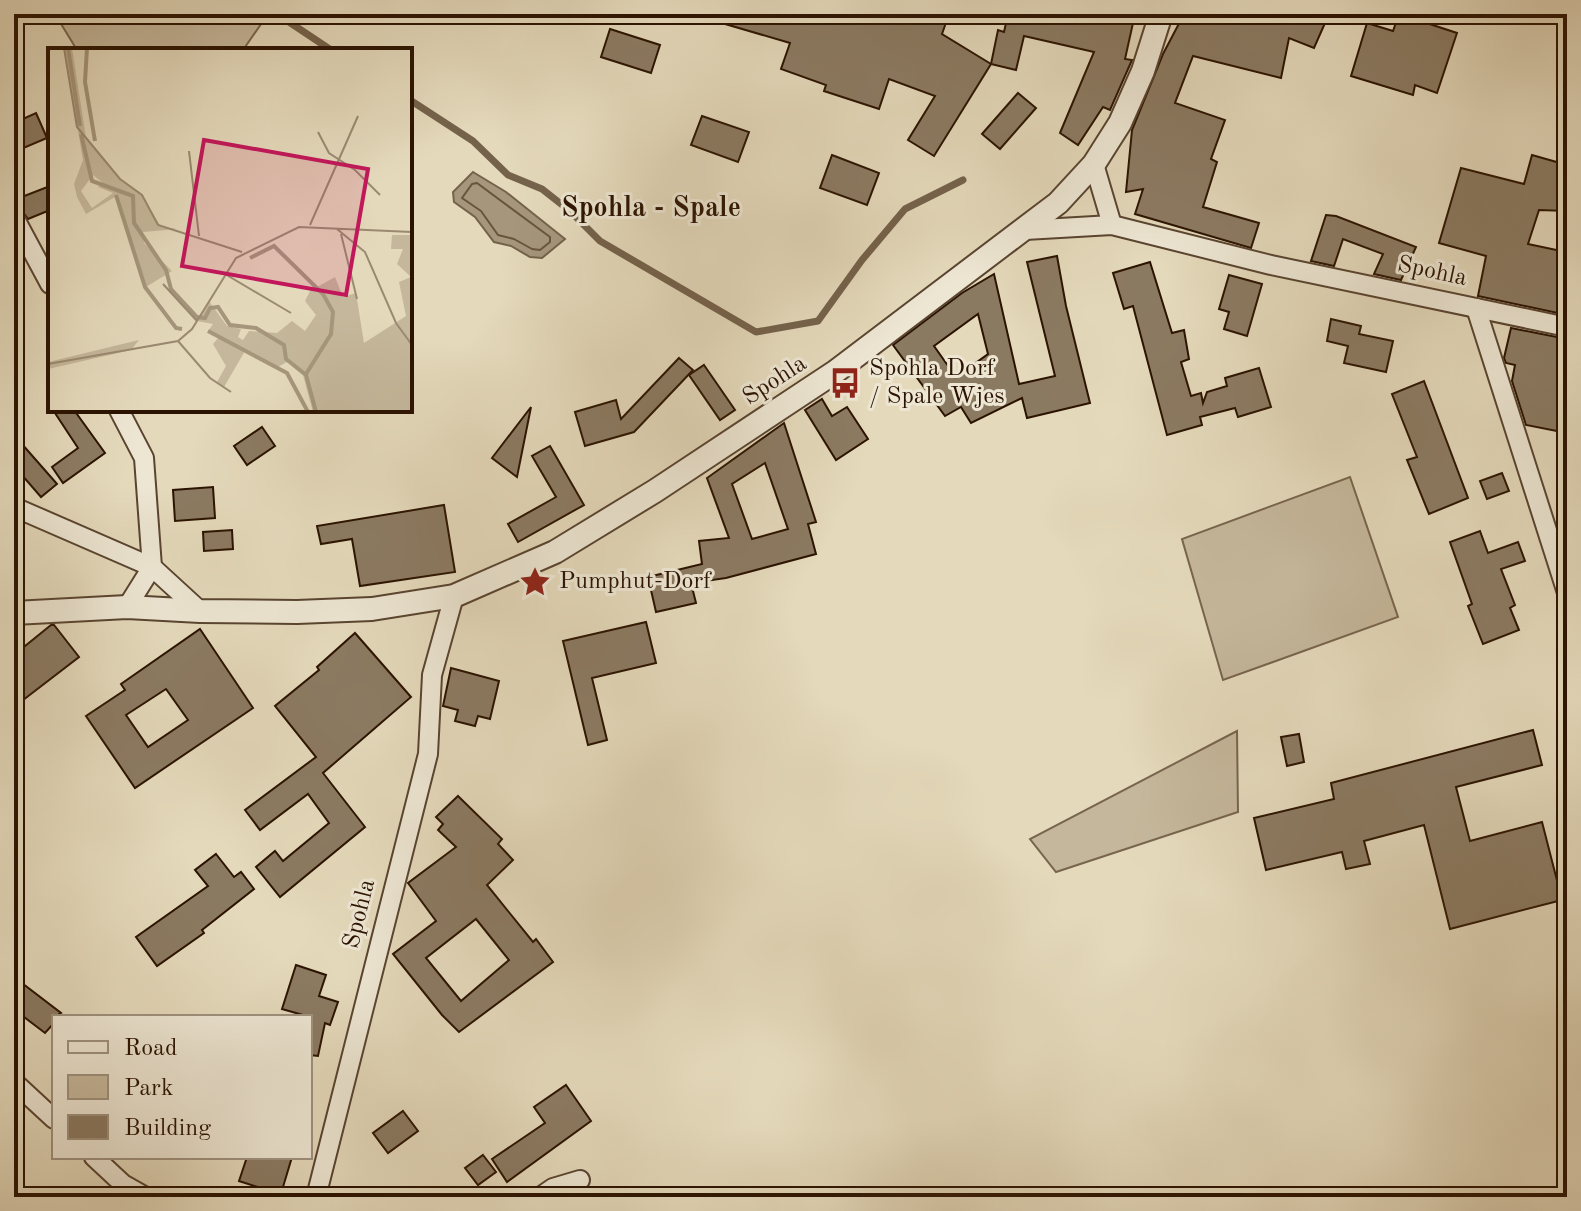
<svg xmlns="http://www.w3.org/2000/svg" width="1581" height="1211" viewBox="0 0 1581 1211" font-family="'Old Standard TT',serif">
	<rect width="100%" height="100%" fill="#e4d9bb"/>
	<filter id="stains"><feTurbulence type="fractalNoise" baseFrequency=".0025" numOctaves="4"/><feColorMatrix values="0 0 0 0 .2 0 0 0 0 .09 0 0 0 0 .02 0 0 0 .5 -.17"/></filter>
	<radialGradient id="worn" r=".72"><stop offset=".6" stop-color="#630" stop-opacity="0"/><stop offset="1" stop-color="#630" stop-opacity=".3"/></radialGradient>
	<!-- green -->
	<g fill="#c5b79b" stroke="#78654e" stroke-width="2">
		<path d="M55,14h213l-25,36h-166z"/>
		<path d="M1350,477l48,140 -175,63 -41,-141z"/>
		<path d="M1237,731l1,81 -182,60 -26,-33z"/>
	</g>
	<!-- water -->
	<path fill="#a5967c" stroke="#74624b" stroke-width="2" d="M473,172l33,20 59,47 -23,19 -12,-1 -19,-11 -17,-4 -19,-25 -21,-15 -1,-10z"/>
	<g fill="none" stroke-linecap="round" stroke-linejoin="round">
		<!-- shore -->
		<path stroke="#68543e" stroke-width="2" d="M477,183l73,54v5l-10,8 -8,-1 -18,-10 -16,-4 -17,-24 -19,-13 10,-14z"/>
		<!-- stream -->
		<g stroke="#74624b" stroke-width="7">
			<path d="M277,14l54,36"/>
			<path d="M410,100l63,41 35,34 34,14 28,22 30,30 156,91 62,-11 44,-61 43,-51 58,-29"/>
		</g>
	</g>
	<!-- building -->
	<g fill="#8b7a62" stroke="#2b1301" stroke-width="2" fill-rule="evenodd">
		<path d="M709,14h240l-7,20 49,30 -57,92 -26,-16 27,-44 -46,-17 -10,30 -55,-18 2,-6 -45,-16 9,-26 -82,-24z"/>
		<path d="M1008,14h86l39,9 -8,36 7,1 -22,50 -7,-3 -25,38 -18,-12 34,-81 -70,-16 -8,34 -25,-6 7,-34 6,2z"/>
		<path d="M1184,14h145l-15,34 -25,-10 -8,40 -88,-22 -18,47 50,17 -14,39 6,3 -14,45 56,16 -8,25 -116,-34 8,-25 -17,3 6,-62 31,-76z"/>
		<path d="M1399,14l58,19 -20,60 -22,-8 -2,10 -62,-19 16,-53 26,8z"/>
		<path d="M610,29l50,16 -9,28 -50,-16z"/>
		<path d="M1018,93l18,15 -36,41 -18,-15z"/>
		<path d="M36,113l11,25 -33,14v-29z"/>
		<path d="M702,116l47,16 -11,30 -47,-17z"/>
		<path d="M832,155l47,18 -12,32 -47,-17z"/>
		<path d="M1532,155l35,10 -7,25h7v21l-28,-1 -11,34 38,8 -7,29 8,2v32l-89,-19 8,-40 -47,-13 22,-75 63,16z"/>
		<path d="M50,186v24l-22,9 -14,-19z"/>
		<path d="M1326,215l10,1 80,31 -15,33 -27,-6 9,-20 -40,-15 -9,27 -23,-5z"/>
		<path d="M1057,256l9,50 24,97 -63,15 -5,-20 -51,25 -10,-16 -16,9 -52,-71 69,-52 32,-19 25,110 36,-8 -28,-114zM978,314l10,40 -32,23 -22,-31z"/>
		<path d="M1150,262l22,71 12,-3 5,29 -8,3 10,34 10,-3 2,10 4,-11 20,-6 -2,-8 34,-10 12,39 -33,10 -3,-9 -35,9 2,8 -35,10 -34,-129 -9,3 -11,-36z"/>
		<path d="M1229,275l33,9 -15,52 -23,-7 5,-17 -10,-3z"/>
		<path d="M1331,319l30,7 -2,8 34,7 -7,31 -42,-9 4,-17 -21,-5z"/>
		<path d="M1511,328l56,11v94l-41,-8 -14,-44 3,-16 -9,-2 -2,-5z"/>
		<path d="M679,358l14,12 -59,62 -49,14 -10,-34 41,-12 5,19z"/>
		<path d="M704,365l31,45 -15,10 -31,-45z"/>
		<path d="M1424,381l44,117 -39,16 -22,-54 10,-3 -25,-63z"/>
		<path d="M822,399l10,17 15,-9 21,32 -32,21 -31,-50z"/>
		<path d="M531,407l-14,70 -25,-19z"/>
		<path d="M53,410h21l31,43 -42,30 -11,-16 26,-19z"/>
		<path d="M784,423l32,99 -8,2 8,30 -90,24 -35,5 5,20 -40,9 -8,-35 54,-13 -3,-23 30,-3 -22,-60zM765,463l23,66 -36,10 -20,-55z"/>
		<path d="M262,427l13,19 -28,19 -13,-19z"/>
		<path d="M14,435l43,49 -16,13 -27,-31z"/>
		<path d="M550,446l34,59 -66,37 -10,-18 48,-27 -24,-41z"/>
		<path d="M1502,473l7,18 -22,8 -7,-18z"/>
		<path d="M213,487l2,31 -40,3 -2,-31z"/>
		<path d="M444,505l11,67 -95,14 -8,-47 -31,5 -4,-18z"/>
		<path d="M232,530l1,19 -29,2 -1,-19z"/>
		<path d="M1480,531l8,22 30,-11 7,19 -24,8 14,36 -5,3 9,22 -36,14 -15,-38 4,-2 -22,-62z"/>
		<path d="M646,622l10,41 -64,15 15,62 -19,5 -25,-104z"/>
		<path d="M51,625h3l25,32 -65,50v-52z"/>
		<path d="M200,629l53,79 -118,80 -49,-72 39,-26 -4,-6zM166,689l22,31 -40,27 -22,-32z"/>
		<path d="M355,633l56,64 -88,76 42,54 -85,70 -24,-30 19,-16 8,10 46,-38 -21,-29 -48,36 -15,-20 71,-53 -41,-51 44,-36 -2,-3z"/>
		<path d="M451,668l48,13 -9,38 -12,-3 -3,10 -20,-5 3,-11 -15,-4z"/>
		<path d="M1533,730l9,35 -86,22 14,54 72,-19 20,78 -112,29 -26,-104 -60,16 6,23 -24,5 -4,-17 -76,18 -12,-52 80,-19 -3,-16z"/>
		<path d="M1299,734l5,28 -17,4 -6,-29z"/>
		<path d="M458,796l44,43 -4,5 15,16 -26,25 46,57 3,-3 17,23 -94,70 -17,-17 -49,-61 43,-33 -28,-38 48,-36 -18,-17 5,-6 -7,-7zM476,919l33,41 -48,41 -35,-43z"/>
		<path d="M216,854l18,23 7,-5 13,17 -52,41 2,3 -47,33 -21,-29 72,-51 -13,-16z"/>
		<path d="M296,965l30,10 -7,21 19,6 -8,23 -5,-2 -7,33 -8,-1v-38l-28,-8z"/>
		<path d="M14,977l47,36 -7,4v6l-9,10 -21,-16 -10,13z"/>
		<path d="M566,1085l25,36 -84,61 -15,-23 53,-36 -11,-16z"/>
		<path d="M403,1111l15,20 -30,22 -15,-20z"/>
		<path d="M483,1155l13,17 -18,13 -13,-17z"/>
		<path d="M247,1157h45l-12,40h-19l3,-8 -25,-8z"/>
	</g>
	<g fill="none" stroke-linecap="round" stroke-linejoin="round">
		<defs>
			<g id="minor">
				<path d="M1094,164l18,61"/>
				<path d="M14,217l36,67"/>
				<path d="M1025,230l87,-5 159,40 296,62"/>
				<path d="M1476,308l91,285"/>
				<path d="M119,410l25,48 8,109 -25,40"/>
				<path d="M14,507l138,60 48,44"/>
				<path d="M14,1082l40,37"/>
				<path d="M94,1157l29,27 23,13"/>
				<path d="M316,1197l112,-443 4,-79 22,-79"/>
				<path d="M540,1197l13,-9 27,-8"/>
			</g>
			<path id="tertiary" d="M14,613l113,-6 73,4 97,1 75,-3 82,-13 101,-44 100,-61 180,-119 223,-169 36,-39 26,-41 23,-52 18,-57"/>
		</defs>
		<!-- minor casing -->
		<use href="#minor" stroke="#594430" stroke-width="22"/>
		<!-- tertiary casing -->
		<use href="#tertiary" stroke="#594430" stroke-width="26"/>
		<!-- minor -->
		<use href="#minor" stroke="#ede6d3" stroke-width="18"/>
		<!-- tertiary -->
		<use href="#tertiary" stroke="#ede6d3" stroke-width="22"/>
	</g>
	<!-- icons -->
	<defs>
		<symbol id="bus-bare" viewBox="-9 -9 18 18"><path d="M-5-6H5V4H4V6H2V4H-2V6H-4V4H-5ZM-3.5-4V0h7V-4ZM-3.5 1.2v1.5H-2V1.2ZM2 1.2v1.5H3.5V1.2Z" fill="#8f2418" stroke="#ede6d3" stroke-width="2.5" paint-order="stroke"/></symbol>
		<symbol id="sight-bare" viewBox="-9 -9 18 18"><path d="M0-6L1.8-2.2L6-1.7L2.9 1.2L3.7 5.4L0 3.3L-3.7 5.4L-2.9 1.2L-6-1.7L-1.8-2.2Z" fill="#8f2418" stroke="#ede6d3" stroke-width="2.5" paint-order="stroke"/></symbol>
	</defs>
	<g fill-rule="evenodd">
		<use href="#bus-bare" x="823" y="361" width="44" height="44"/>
		<use href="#sight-bare" x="513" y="560" width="44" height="44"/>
	</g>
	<g text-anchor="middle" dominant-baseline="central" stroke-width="6" stroke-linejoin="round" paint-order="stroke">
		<!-- street labels -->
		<g font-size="24" fill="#2b1301" stroke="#ede6d3">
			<text transform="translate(1432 272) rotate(12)">Spohla</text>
			<text transform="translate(775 381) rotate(-33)">Spohla</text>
			<text transform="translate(360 914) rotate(-76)">Spohla</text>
		</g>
		<!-- poi labels -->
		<g font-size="24" fill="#2b1301" stroke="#ede6d3" text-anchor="start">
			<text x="869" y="369">Spohla Dorf<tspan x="869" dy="28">/ Spale Wjes</tspan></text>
			<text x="559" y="582">Pumphut-Dorf</text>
		</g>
		<!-- quarter labels -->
		<g font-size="28" font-weight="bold" fill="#2b1301" stroke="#ede6d3">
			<text x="651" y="209">Spohla - Spale</text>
		</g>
	</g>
	<!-- overview -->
	<g transform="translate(48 48)">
		<rect width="364" height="364" fill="#e4d9bb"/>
		<path d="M16,0h8l14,90 34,41 22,16 19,32 16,2 -34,3 1,11 28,28 -26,16 -31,-90 -29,17 -9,-17 -3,-13 9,-24zM45,127l10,8 -5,4 15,6 -21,15 -11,-17zM344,187h20v177h-99l-10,-37 -16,-13 -11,6 -31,-17 -21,36 -7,-5 9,-16 -13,-22 6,-7 -11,-6 5,-7 -16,-3 12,-20 18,25 14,3 -3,8 5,3 6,-9 28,2 15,-12 13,10 11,-16 -11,-14 5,-10 25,-14 8,20 13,-4 8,50 42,-27 -7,-34 12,-5 -14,-13 6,-15h-12zM91,292l-8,10 -83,19v-7z" fill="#c5b79b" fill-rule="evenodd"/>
		<path fill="none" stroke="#a5967c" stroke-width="4" d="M20,0l12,78M39,0l-2,34 10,59M33,86l11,47 41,15 1,27 32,47 5,19 26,28 8,1 5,-10 8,-1 12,18 26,3 28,17 2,14 20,16 10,37M68,147l29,92 31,41 6,1M202,210l24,-12 49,48 10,18 -2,22 -25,40M160,283l79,42 21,39"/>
		<path fill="none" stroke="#9a8a71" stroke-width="2" d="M16,0l13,79 43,52 22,16 16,30 84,27M270,84l11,21 26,17 25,25M141,103l10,85M262,177l48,-109M289,181l28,23 31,71 16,22M293,186l16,65M177,226l66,39M115,236l34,37M130,293l32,37 21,14M0,316l130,-23 14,-12 44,-71 63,-31 113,5"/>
		<path fill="#c2185b" fill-opacity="0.15" stroke="#c2185b" stroke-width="4" d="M156,92l164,29 -22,126 -164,-29z"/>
		<rect width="364" height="364" fill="none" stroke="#2b1301" stroke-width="4"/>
	</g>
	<!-- margin -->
	<rect width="1581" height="1211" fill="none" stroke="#e4d9bb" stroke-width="48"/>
	<rect x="16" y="16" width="1549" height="1179" fill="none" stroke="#2b1301" stroke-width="4"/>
	<rect x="24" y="24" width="1533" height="1163" fill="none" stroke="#2b1301" stroke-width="2"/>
	<!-- legend -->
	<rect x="52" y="1015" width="260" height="144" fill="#ede6d3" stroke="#9f927f" stroke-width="2"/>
	<rect x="68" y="1041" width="40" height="12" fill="#ede6d3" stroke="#9f927f" stroke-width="2"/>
	<text x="124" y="1055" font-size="24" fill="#2b1301">Road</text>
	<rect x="68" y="1075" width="40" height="24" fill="#c5b79b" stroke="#9f927f" stroke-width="2"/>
	<text x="124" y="1095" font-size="24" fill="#2b1301">Park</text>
	<rect x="68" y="1115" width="40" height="24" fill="#8b7a62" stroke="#9f927f" stroke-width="2"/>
	<text x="124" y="1135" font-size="24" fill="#2b1301">Building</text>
	<rect width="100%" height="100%" filter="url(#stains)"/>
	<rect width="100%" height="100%" fill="url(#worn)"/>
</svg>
